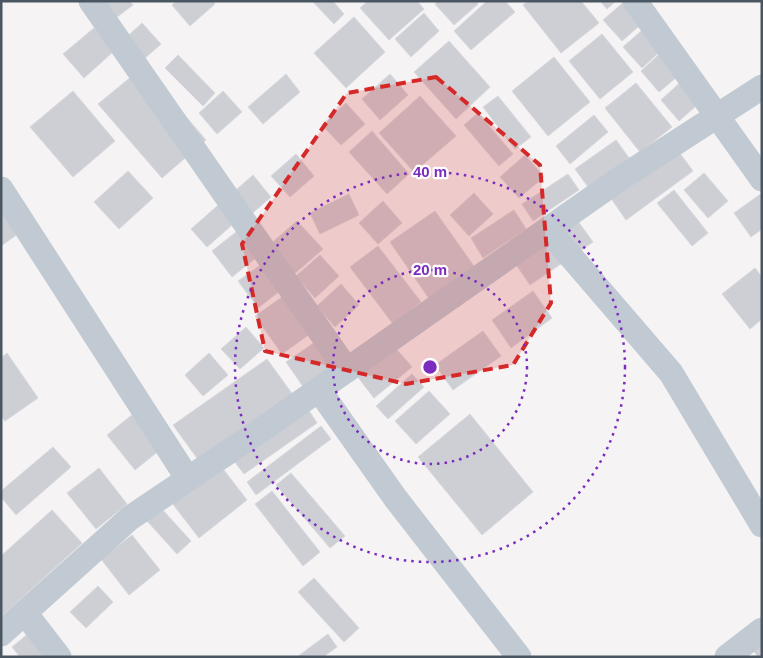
<svg xmlns="http://www.w3.org/2000/svg" width="763" height="658" viewBox="0 0 763 658" font-family="Helvetica,sans-serif">
	<rect width="100%" height="100%" fill="#f5f3f3"/>
	<!-- building -->
	<g fill="#cdcfd5" stroke="#d7d9de">
		<path d="M87,1h43l3,4 -28,21z"/>
		<path d="M176,1h36l3,3 -25,22 -18,-21z"/>
		<path d="M333,1l11,13 -10,10 -21,-22z"/>
		<path d="M368,1h49l7,8 -35,31 -29,-32z"/>
		<path d="M438,1h38l2,3 -24,21 -19,-21z"/>
		<path d="M487,1h18l10,11 -44,38 -17,-19z"/>
		<path d="M528,1h53l18,22 -38,30 -38,-48z"/>
		<path d="M600,1h16l-9,8z"/>
		<path d="M625,1l22,18 -25,22 -19,-21z"/>
		<path d="M424,13l15,18 -28,26 -16,-18z"/>
		<path d="M354,17l31,35 -39,36 -32,-35z"/>
		<path d="M142,23l19,21 -25,22 -18,-21z"/>
		<path d="M648,25l18,21 -24,22 -19,-21z"/>
		<path d="M94,28l20,23 -30,27 -21,-24z"/>
		<path d="M602,34l31,38 -33,27 -31,-38z"/>
		<path d="M449,41l41,46 -34,32 -42,-47z"/>
		<path d="M665,49l19,22 -25,21 -18,-21z"/>
		<path d="M178,55l37,38 -12,13 -38,-38z"/>
		<path d="M554,57l36,45 -42,34 -36,-45z"/>
		<path d="M143,67l63,73 -44,38 -64,-74z"/>
		<path d="M286,74l14,18 -37,32 -15,-17z"/>
		<path d="M390,74l18,21 -28,25 -18,-21z"/>
		<path d="M685,78l19,21 -25,22 -18,-21z"/>
		<path d="M636,83l36,44 -32,25 -35,-44z"/>
		<path d="M73,91l42,50 -42,36 -43,-50z"/>
		<path d="M223,91l19,21 -25,22 -18,-21z"/>
		<path d="M420,96l36,40 -42,36 -35,-39z"/>
		<path d="M498,96l33,41 -16,12 -32,-42z"/>
		<path d="M346,103l19,21 -24,21 -19,-20z"/>
		<path d="M478,113l35,41 -14,12 -35,-41z"/>
		<path d="M594,115l14,17 -38,32 -14,-18z"/>
		<path d="M372,131l37,43 -22,20 -38,-42z"/>
		<path d="M616,140l13,18 -41,29 -13,-18z"/>
		<path d="M676,148l17,23 -67,49 -16,-23z"/>
		<path d="M296,154l18,22 -24,21 -19,-21z"/>
		<path d="M525,155l19,22 -25,21 -19,-21z"/>
		<path d="M128,171l25,27 -34,31 -25,-27z"/>
		<path d="M704,173l24,28 -20,17 -24,-28z"/>
		<path d="M568,174l11,16 -46,31 -11,-17z"/>
		<path d="M253,175l18,22 -24,21 -19,-21z"/>
		<path d="M1,187l28,39 -28,20z"/>
		<path d="M674,190l34,43 -16,13 -35,-43z"/>
		<path d="M474,193l19,21 -24,22 -19,-21z"/>
		<path d="M762,193v36l-11,8 -17,-24z"/>
		<path d="M349,194l10,21 -39,19 -10,-21z"/>
		<path d="M224,200l16,18 -33,29 -16,-18z"/>
		<path d="M383,201l19,22 -24,21 -19,-21z"/>
		<path d="M514,210l12,19 -43,29 -12,-20z"/>
		<path d="M435,211l41,58 -46,31 -40,-58z"/>
		<path d="M577,220l16,22 -63,43 -15,-22z"/>
		<path d="M297,221l26,28 -31,27 -25,-29z"/>
		<path d="M245,225l21,25 -34,27 -20,-26z"/>
		<path d="M378,246l43,56 -28,22 -43,-57z"/>
		<path d="M320,255l19,21 -24,22 -19,-22z"/>
		<path d="M266,261l19,26 -27,21 -20,-27z"/>
		<path d="M755,268l7,9v42l-12,10 -28,-35z"/>
		<path d="M341,284l18,21 -24,22 -18,-21z"/>
		<path d="M533,291l19,27 -41,30 -19,-28z"/>
		<path d="M288,293l26,38 -32,23 -27,-38z"/>
		<path d="M246,327l18,21 -24,21 -19,-20z"/>
		<path d="M483,331l18,25 -48,34 -18,-25z"/>
		<path d="M321,338l18,26 -35,24 -18,-26z"/>
		<path d="M394,346l18,21 -38,31 -17,-22z"/>
		<path d="M7,353l31,45 -33,23 -4,-5v-58z"/>
		<path d="M209,353l19,22 -25,21 -18,-21z"/>
		<path d="M267,359l26,36 -94,66 -26,-36z"/>
		<path d="M412,374l12,13 -36,32 -12,-13z"/>
		<path d="M429,391l21,23 -34,30 -21,-23z"/>
		<path d="M308,409l9,14 -73,51 -10,-13z"/>
		<path d="M138,410l28,35 -31,25 -28,-35z"/>
		<path d="M470,414l63,78 -51,43 -64,-78z"/>
		<path d="M321,426l10,13 -75,56 -9,-13z"/>
		<path d="M53,447l18,20 -55,48 -15,-18v-6z"/>
		<path d="M220,465l27,35 -48,38 -27,-35z"/>
		<path d="M99,468l28,36 -31,25 -29,-36z"/>
		<path d="M291,473l54,63 -15,12 -54,-63z"/>
		<path d="M272,491l48,61 -17,14 -48,-62z"/>
		<path d="M161,508l30,33 -14,13 -30,-33z"/>
		<path d="M52,510l30,33 -81,74v-61z"/>
		<path d="M132,535l28,35 -31,25 -28,-36z"/>
		<path d="M314,578l45,50 -15,14 -46,-50z"/>
		<path d="M98,586l15,16 -27,26 -16,-16z"/>
		<path d="M29,633l15,24h-24l-8,-10z"/>
		<path d="M328,634l9,13 -14,10h-26z"/>
		<path d="M762,642v15h-4l-5,-7z"/>
	</g>
	<g fill="none" stroke-linecap="round" stroke-linejoin="round">
		<!-- minor -->
		<g stroke="#c1cad2" stroke-width="25">
			<path d="M91,1l256,369"/>
			<path d="M635,1l127,178"/>
			<path d="M1,189l187,290"/>
			<path d="M548,230l123,143 91,152"/>
			<path d="M319,390l77,109 123,158"/>
			<path d="M25,613l34,44"/>
			<path d="M1,634l129,-116 131,-88 360,-252 141,-91"/>
			<path d="M727,657l35,-27"/>
		</g>
	</g>
	<!-- marked area -->
	<path fill="#d62828" fill-opacity="0.2" stroke="#d62828" stroke-width="4" stroke-dasharray="10 6" stroke-linejoin="round" d="M436,77l104,88 11,138 -38,62 -107,19 -141,-33 -23,-107 105,-151z"/>
	<!-- distance rings -->
	<g fill="none" stroke="#7b2cbf" stroke-width="2.5" stroke-dasharray="2.5 5">
		<circle cx="430" cy="367" r="97"/>
		<circle cx="430" cy="367" r="195"/>
	</g>
	<circle cx="430" cy="367" r="8" fill="#7b2cbf" stroke="#fff" stroke-width="2.5"/>
	<g font-size="15" text-anchor="middle" font-weight="bold" fill="#7b2cbf" stroke="#fff" stroke-width="4.5" stroke-linejoin="round" paint-order="stroke">
		<text x="430" y="177">40 m</text>
		<text x="430" y="275">20 m</text>
	</g>
	<!-- border -->
	<rect width="763" height="658" fill="none" stroke="#4a5661" stroke-width="5"/>
</svg>
